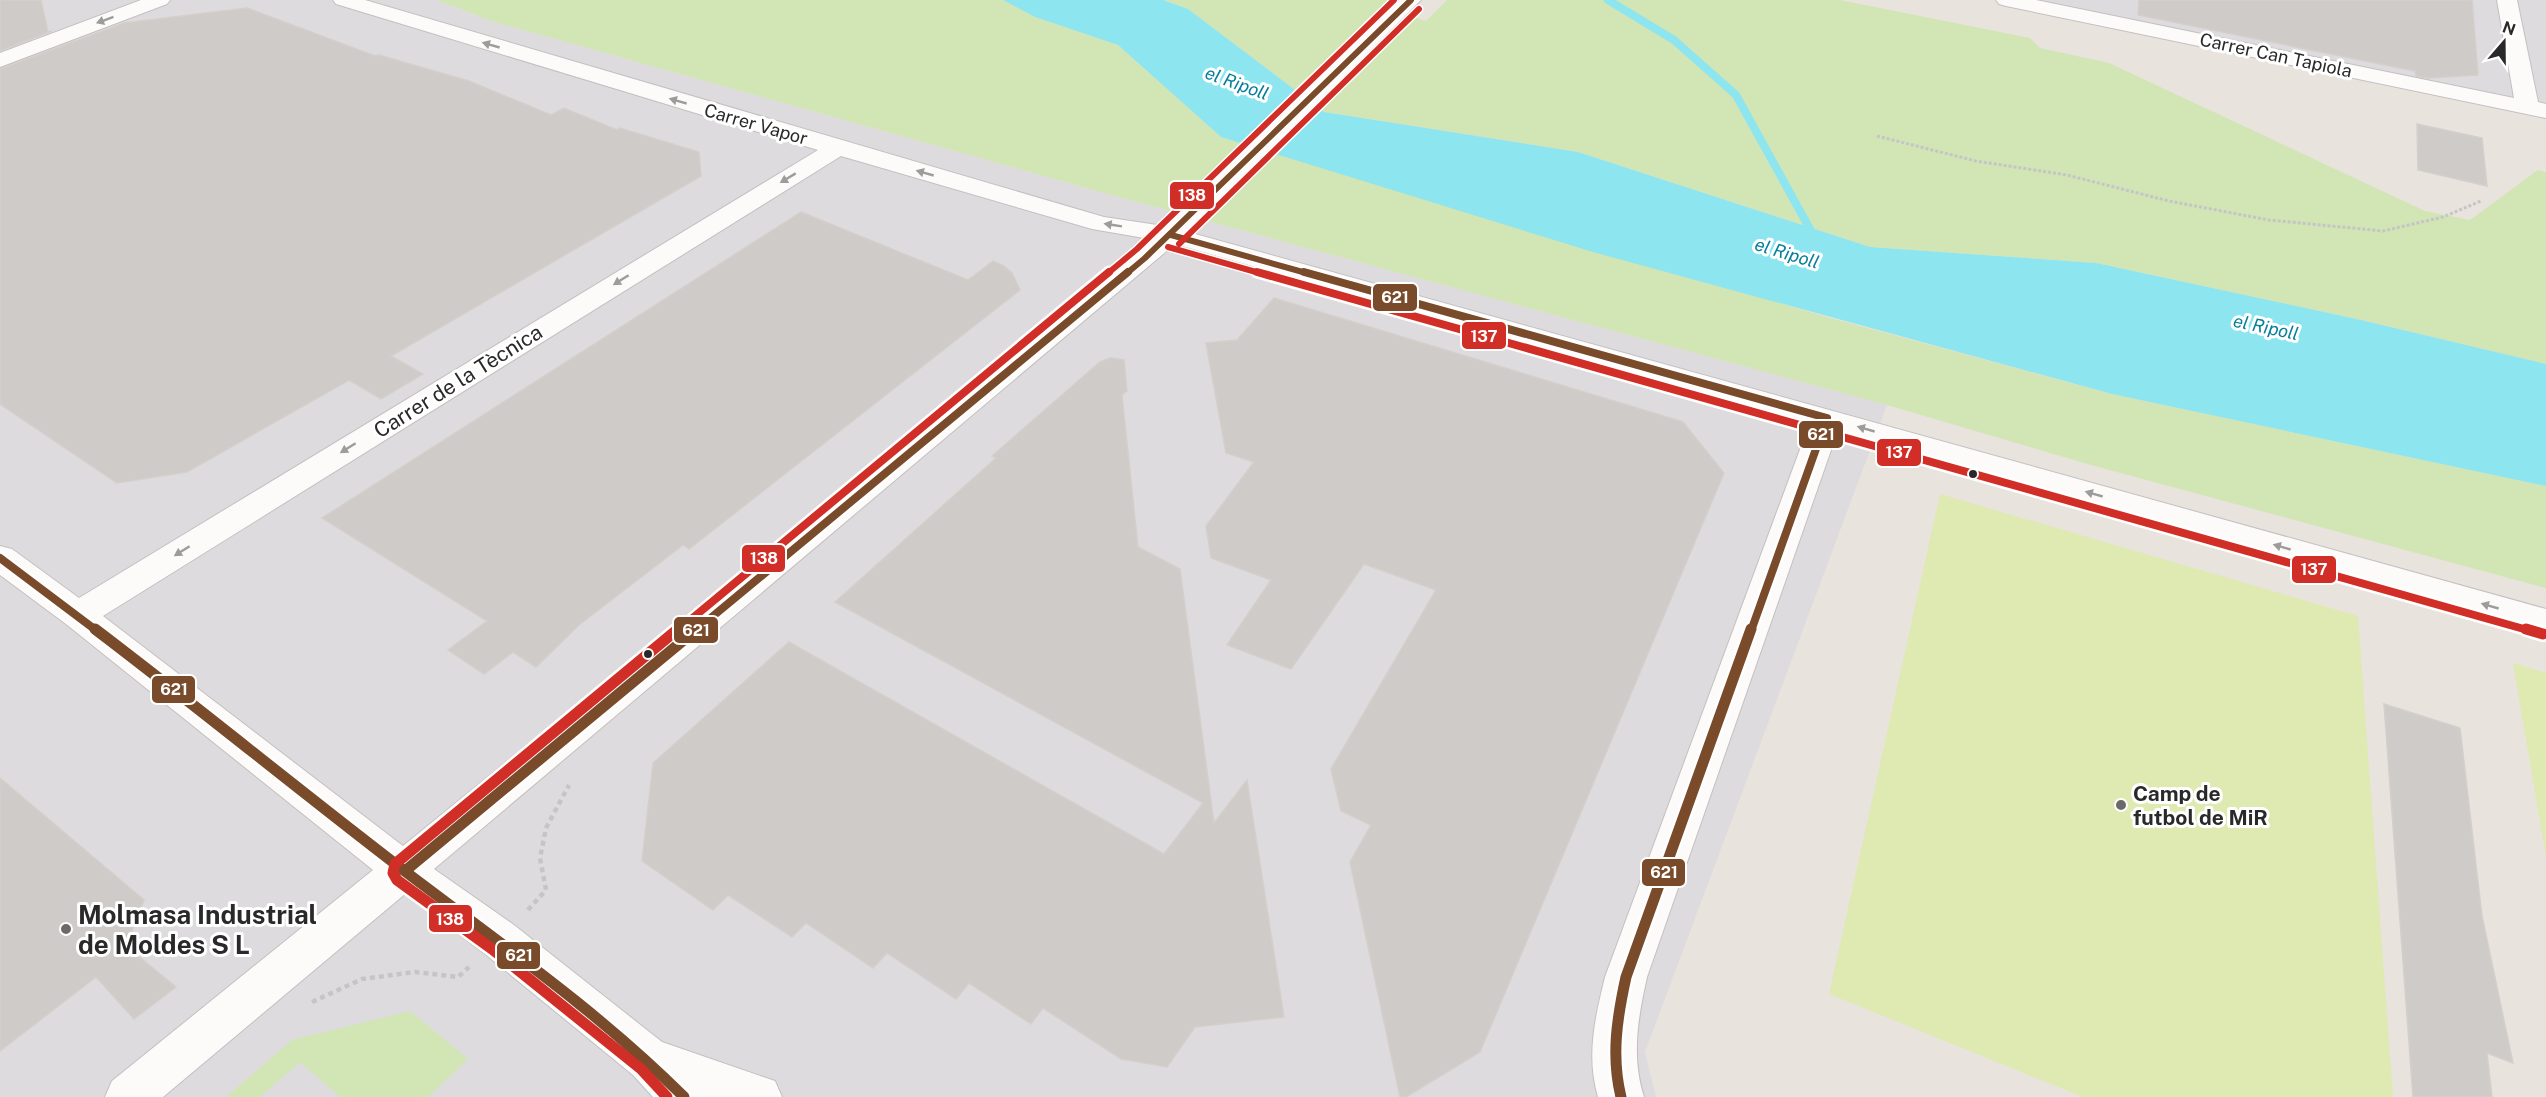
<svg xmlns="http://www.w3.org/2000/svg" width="2546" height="1097" viewBox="0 0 2546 1097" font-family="'Public Sans',sans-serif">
	<rect width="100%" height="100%" fill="#e9e3de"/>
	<!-- industrial -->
	<g fill="#dedbde">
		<path d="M0,0h437l54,21 613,172 783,212 -242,647 11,45h-1656z"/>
		<path d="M2030,0h516v106z"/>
	</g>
	<!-- green -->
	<g fill="#d1e5b5">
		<path d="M437,0h566l32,17 83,28 103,92 606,180 285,77 434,92v102l-455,-123 -204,-60 -783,-212 -613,-172z"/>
		<path d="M1163,0h225l-6,7 44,14 21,-21h393l190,38 10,10 69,15 316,148 45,9 68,-50 8,2v192l-185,-44 -265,-57 -226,-16 -292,-95 -254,-40 -136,-103z"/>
		<path d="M410,1011l58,48 -40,38h-88l-40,-35 -40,35h-34l66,-57z"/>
	</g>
	<!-- pitch -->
	<g fill="#deeab2">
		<path d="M1940,494l418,122 35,481h-310l-254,-103z"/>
		<path d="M2513,663l33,10v184z"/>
	</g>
	<!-- water -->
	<path fill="#8de5ef" d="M1003,0h160l25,9 136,103 254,40 292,95 226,16 265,57 185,44v122l-434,-92 -519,-142 -372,-115 -103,-92 -83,-28z"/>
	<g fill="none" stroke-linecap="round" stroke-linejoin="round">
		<!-- stream -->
		<path stroke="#8de5ef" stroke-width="8" d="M1608,0l66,40 62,55 80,145"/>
	</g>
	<!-- building -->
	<g fill="#cfcbc8" stroke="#d4cfcb" stroke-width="1.5">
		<path d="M0,0h41l7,32 4,-1 -52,20z"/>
		<path d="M2139,0h333l6,75 -50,3 -12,-2 -1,-5 -277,-56z"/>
		<path d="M247,8l128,48 4,-1 90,26 82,34 13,-7 53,22 3,-2 79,24 2,24 -310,180 32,18 -42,25 -32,-19 -162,92 -70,11 -117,-79v-335l124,-46z"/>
		<path d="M2417,124l65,14 5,48 -69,-16z"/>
		<path d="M801,212l167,68 25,-19 11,5 8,7 8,17 -331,259 -6,-4 -104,80 -43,42 -23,-15 -29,22 -36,-24 39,-29 -165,-103z"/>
		<path d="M1274,298l409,124 41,51 -244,579 -74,45h-6l-50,-235 21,-37 -30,-14 -10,-42 105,-179 -72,-26 -73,105 -64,-24 44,-65 -60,-22 -5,-32 48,-64 -28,-9 -20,-110 31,-3z"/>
		<path d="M1110,358l14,2 3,31 -5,4 16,152 42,22 34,254 33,-43 37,237 -89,10 -28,40 -46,-8 -78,-51 -12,16 -62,-41 -13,16 -69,-46 -14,15 -67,-45 -14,14 -64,-42 -15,15 -71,-49 11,-98 136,-121 375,212 39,-51 -368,-201 161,-144 -4,-2 108,-94z"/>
		<path d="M2384,704l76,24 22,188 31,147 -26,-10 5,44h-79z"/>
		<path d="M0,778l144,122 -18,46 50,41 -42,32 -38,-42 -96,74z"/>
	</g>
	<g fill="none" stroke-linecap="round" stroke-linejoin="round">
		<defs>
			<g id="minor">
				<path d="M141,0h29l-3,4 -167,63v-14z"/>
				<path d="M333,0h32l739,217 60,9 235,-226h22l-233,232 1358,377v26l-709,-202 -190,544c-9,41 -16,79 -3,120h-46c-12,-41 -3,-79 7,-120l204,-552 -634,-181 -741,625 80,56 148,117 113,39 7,16h-129l-20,-22 -149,-122 -79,-59 -242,203h-58l7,-16 261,-211 -307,-246 -66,-49v-29l12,3 67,49 739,-448 -482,-146zM841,156l251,73 58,10 -747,607 -300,-230z"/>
				<path d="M1996,0h40l478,98 -17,-98h20l21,102 8,2v14l-540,-112 -7,-2z"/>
			</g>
		</defs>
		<!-- minor casing -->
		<use href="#minor" stroke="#c2c0c0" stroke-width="2"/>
		<!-- path-far1 -->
		<path stroke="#c6c5c5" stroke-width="3" stroke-dasharray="3 2" stroke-linecap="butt" d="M1877,136l99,25 91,14 102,26 100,19 114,11 60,-14 38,-16"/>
		<!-- path -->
		<g stroke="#c6c5c5" stroke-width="4.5" stroke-dasharray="5 4" stroke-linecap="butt">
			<path d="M528,910l18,-20 -6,-32 6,-30 23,-43"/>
			<path d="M312,1002l50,-23 53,-7 43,5 11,-10"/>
		</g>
		<!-- minor -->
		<use href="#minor" fill="#fcfbfa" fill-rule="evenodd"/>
		<defs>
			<g id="bus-1-far2">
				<path d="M1171,235l139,39"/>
				<path d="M1126,274l19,-16 266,-258"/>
			</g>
			<g id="bus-1-far1">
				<path d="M1304,272l523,146 -76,213"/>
				<path d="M0,558l97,73"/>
				<path d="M695,631l433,-359"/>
			</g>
			<g id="bus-1">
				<path d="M95,629c104,79 204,161 307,240 97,74 196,142 282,228"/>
				<path d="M405,871l292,-242"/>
				<path d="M1621,1097c-10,-41 -4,-79 5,-120l125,-348"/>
			</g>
			<g id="bus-2-far2">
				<path d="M1179,244l240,-235"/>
				<path d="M1168,247l95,27"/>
			</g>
			<path id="bus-2-far1" d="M1257,272l1274,359"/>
			<path id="bus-2" d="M2526,629l17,5"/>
			<path id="bus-3-far2" d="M1107,274l30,-25 257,-249"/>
			<path id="bus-3-far1" d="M677,631l432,-359"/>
			<path id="bus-3" d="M667,1097l-26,-28 -149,-120 -95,-69 -4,-7 2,-9 283,-235"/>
		</defs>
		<!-- bus-1-far2 casing -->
		<use href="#bus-1-far2" stroke="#fff" stroke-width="9"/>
		<!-- bus-1-far1 casing -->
		<use href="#bus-1-far1" stroke="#fff" stroke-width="13"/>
		<!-- bus-1 casing -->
		<use href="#bus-1" stroke="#fff" stroke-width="16"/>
		<!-- bus-2-far2 casing -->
		<use href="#bus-2-far2" stroke="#fff" stroke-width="9"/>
		<!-- bus-2-far1 casing -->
		<use href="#bus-2-far1" stroke="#fff" stroke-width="13"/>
		<!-- bus-2 casing -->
		<use href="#bus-2" stroke="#fff" stroke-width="16"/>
		<!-- bus-3-far2 casing -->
		<use href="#bus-3-far2" stroke="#fff" stroke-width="9"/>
		<!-- bus-3-far1 casing -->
		<use href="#bus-3-far1" stroke="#fff" stroke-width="13"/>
		<!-- bus-3 casing -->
		<use href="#bus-3" stroke="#fff" stroke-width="16"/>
		<!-- bus-1-far2 -->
		<use href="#bus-1-far2" stroke="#7a4b2a" stroke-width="6"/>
		<!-- bus-1-far1 -->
		<use href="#bus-1-far1" stroke="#7a4b2a" stroke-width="8"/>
		<!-- bus-1 -->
		<use href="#bus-1" stroke="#7a4b2a" stroke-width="11"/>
		<!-- bus-2-far2 -->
		<use href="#bus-2-far2" stroke="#d02e26" stroke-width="6"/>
		<!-- bus-2-far1 -->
		<use href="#bus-2-far1" stroke="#d02e26" stroke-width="8"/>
		<!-- bus-2 -->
		<use href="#bus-2" stroke="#d02e26" stroke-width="11"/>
		<!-- bus-3-far2 -->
		<use href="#bus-3-far2" stroke="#d02e26" stroke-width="6"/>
		<!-- bus-3-far1 -->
		<use href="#bus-3-far1" stroke="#d02e26" stroke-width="8"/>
		<!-- bus-3 -->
		<use href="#bus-3" stroke="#d02e26" stroke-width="11"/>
	</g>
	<!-- one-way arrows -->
	<defs><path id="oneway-solid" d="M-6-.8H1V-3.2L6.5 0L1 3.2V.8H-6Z" transform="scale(1.5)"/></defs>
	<g fill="#9d9c9c">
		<use href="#oneway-solid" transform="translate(105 20) rotate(160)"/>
		<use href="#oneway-solid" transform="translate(491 45) rotate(-164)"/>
		<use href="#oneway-solid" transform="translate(678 101) rotate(-164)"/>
		<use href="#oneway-solid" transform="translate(925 173) rotate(-164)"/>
		<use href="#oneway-solid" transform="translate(788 178) rotate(149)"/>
		<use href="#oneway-solid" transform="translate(1113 225) rotate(-171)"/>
		<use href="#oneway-solid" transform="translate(621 280) rotate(148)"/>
		<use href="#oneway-solid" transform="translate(1866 429) rotate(-164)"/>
		<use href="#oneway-solid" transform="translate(348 448) rotate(148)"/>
		<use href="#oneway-solid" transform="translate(2094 494) rotate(-164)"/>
		<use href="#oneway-solid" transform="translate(2282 547) rotate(-164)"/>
		<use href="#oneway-solid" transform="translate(182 551) rotate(148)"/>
		<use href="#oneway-solid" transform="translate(2490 606) rotate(-164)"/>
	</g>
	<!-- markers -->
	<g fill="#292929" stroke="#fff" stroke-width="2">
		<circle cx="1973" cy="474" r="5"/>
		<circle cx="648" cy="654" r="5"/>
	</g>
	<g fill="#6c6a68" stroke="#fff" stroke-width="2">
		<circle cx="2121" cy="805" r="6"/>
		<circle cx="66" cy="929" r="6"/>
	</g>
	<g text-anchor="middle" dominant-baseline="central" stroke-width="6" stroke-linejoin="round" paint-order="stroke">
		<!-- far-street labels -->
		<g font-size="18" fill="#292929" stroke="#fff">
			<text transform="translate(2276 55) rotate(12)">Carrer Can Tapiola</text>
			<text transform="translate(756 124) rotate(16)">Carrer Vapor</text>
		</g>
		<!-- far-water labels -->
		<g font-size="18" font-style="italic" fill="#067f9b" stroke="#fff">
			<text transform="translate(1237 83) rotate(20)">el Ripoll</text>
			<text transform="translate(1787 253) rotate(17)">el Ripoll</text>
			<text transform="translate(2266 327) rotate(12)">el Ripoll</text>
		</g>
		<!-- street labels -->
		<g font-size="21" fill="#292929" stroke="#fff">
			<text transform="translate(458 381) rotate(-32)">Carrer de la Tècnica</text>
		</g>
		<!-- poi labels -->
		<g font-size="21" font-weight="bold" fill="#292929" stroke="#fff" text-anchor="start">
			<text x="2133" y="793">Camp de<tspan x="2133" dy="24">futbol de MiR</tspan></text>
		</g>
		<!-- near-poi labels -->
		<g font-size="26" font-weight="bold" fill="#292929" stroke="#fff" text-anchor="start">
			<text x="78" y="914">Molmasa Industrial<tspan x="78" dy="30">de Moldes S L</tspan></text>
		</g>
	</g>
	<g stroke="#fff" stroke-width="2">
		<rect x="1169" y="181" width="46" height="29" rx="6" fill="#d02e26"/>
		<rect x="1372" y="283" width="46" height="29" rx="6" fill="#7a4b2a"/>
		<rect x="1461" y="321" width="46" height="29" rx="6" fill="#d02e26"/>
		<rect x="1798" y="420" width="46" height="29" rx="6" fill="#7a4b2a"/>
		<rect x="1876" y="438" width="46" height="29" rx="6" fill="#d02e26"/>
		<rect x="741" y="544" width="45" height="29" rx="6" fill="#d02e26"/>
		<rect x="2291" y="555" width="46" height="29" rx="6" fill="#d02e26"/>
		<rect x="673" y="616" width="46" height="28" rx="6" fill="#7a4b2a"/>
		<rect x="151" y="675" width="45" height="29" rx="6" fill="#7a4b2a"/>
		<rect x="1641" y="858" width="45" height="29" rx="6" fill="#7a4b2a"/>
		<rect x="428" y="904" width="45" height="29" rx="6" fill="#d02e26"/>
		<rect x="496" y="941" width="45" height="29" rx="6" fill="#7a4b2a"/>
	</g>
	<g font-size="16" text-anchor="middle" font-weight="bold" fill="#fff">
		<text x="1192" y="201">138</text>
		<text x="1395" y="303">621</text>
		<text x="1484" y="342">137</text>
		<text x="1821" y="440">621</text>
		<text x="1899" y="458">137</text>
		<text x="764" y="564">138</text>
		<text x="2314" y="575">137</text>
		<text x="696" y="636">621</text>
		<text x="174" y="695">621</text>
		<text x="1664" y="878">621</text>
		<text x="450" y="925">138</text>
		<text x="519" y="961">621</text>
	</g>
	<!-- north arrow -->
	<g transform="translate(2504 42) rotate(20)" stroke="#ffffff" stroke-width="4.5" paint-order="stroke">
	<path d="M0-4.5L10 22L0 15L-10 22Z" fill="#292929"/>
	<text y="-9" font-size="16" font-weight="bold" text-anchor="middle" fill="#292929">N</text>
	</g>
</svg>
